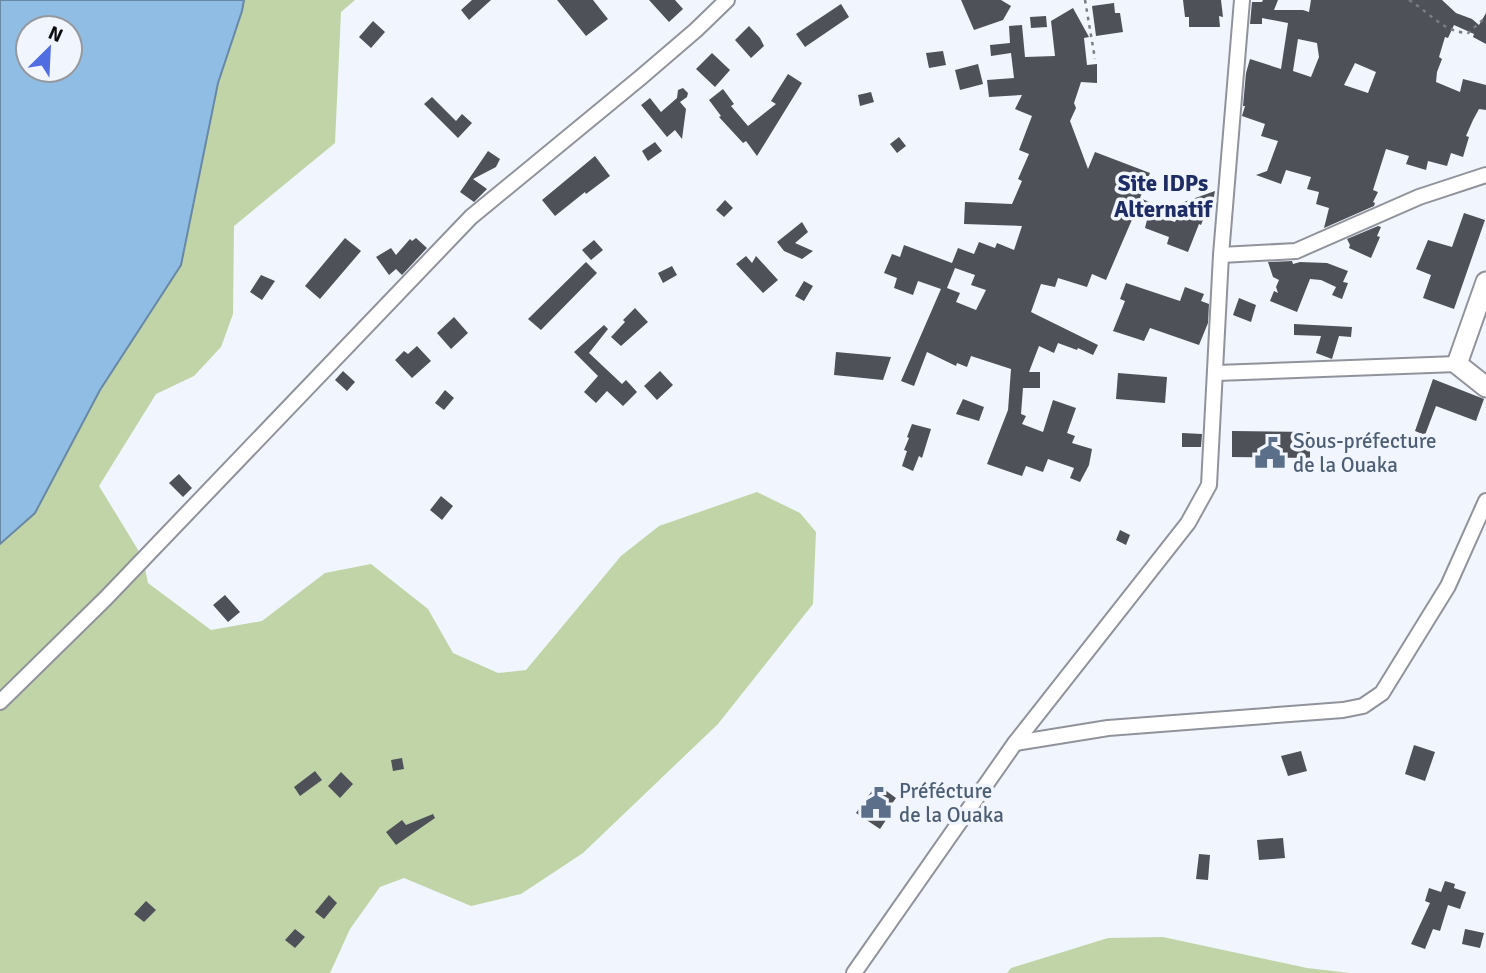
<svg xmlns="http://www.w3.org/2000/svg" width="1486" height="973" viewBox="0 0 1486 973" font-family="Signika,sans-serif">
	<rect width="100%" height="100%" fill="#f1f5fd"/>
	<!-- green -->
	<g fill="#c1d4a8">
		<path d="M244,0h111l-14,12 -6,131 -101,83 -1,88 -12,33 -27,29 -38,18 -57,92 44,72 5,25 63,47 51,-9 63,-48 46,-9 57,45 25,44 45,20 28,-3 95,-114 38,-30 98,-34 43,21 16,19 -3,72 -95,120 -135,129 -62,41 -50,12 -67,-28 -24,9 -30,42 -20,44h-330v-429l35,-31 65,-123 118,-307 24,-72z"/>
		<path d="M1163,937l144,31 43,5h-343l4,-5 97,-30z"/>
	</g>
	<!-- water -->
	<path fill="#90bde4" stroke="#6888a4" stroke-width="2" fill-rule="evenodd" d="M0,0h244l-2,11 -24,72 -37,182 -81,125 -65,123 -35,31zM28,28h42v42h-42z"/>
	<!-- building -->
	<g fill="#4e5158" fill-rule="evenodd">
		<path d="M472,0h19l-22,20 -8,-10z"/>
		<path d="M557,0h36l15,19 -22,17z"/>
		<path d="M649,0h26l8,9 -14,13z"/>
		<path d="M961,0h40l10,6 -8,14 -29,10z"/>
		<path d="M1183,0h38l2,17 -4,-1 1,11h-31v-10h-4z"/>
		<path d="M1263,0h15l-4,10h29l6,2 2,-12h131l14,13 16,6 7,6 7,-12v31l-13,-7 1,-3 -20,-9 -6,13 -3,-1 -6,20 3,2 -5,13 -1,10 24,10 3,-13 23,6v25l-7,-1 -6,11 -7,16 3,1 -6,20 -12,-4 -4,13 -19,-5 -2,9 -20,-6 3,-8 -23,-7 -13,41 5,2 -5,10 2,1 -1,3 -50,22 5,-20 -13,-4 3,-12 -12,-3 4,-12 -25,-7 -5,14 -25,-9 11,-4 11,-30 -17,-5 4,-12 -23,-8 3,-10h-2l3,-33 4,-14 31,10 7,-46 -26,-5v6h-12l2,-22h10zM1298,39l19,4 2,14 -8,20 -18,-6zM1355,63l21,9 -8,21 -24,-8z"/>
		<path d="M1114,3l1,10h5l3,19 -27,4 -4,-30z"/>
		<path d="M841,4l8,13 -44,30 -9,-13z"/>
		<path d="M1073,8l16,29 -5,1 3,27 10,-1v19l-16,-1 -7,21 2,5 -6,13 18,48 7,-17 55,21 -10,25 16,7 -5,9 24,8 9,-20 31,-11 -4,21 -4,-2 -6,15 -2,-1 -11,28 -21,-8 2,-7 -24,-9 2,-8 -13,-5 -28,65 -14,-6 -5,13 -29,-9 -3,9 -14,-3 -10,28 67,33 -5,10 -15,-7 -1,2 -19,-7 -4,10 -15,-7 -10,26h11v16h-17l-2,26 5,2 -4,8 21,8 10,-32 23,8 -9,25 8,3 -3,7 20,6 -3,16 -9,17 -10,-4 4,-10 -26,-9 -5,13 -17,-6 -4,10 -35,-12 21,-54 3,-41 -40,-13 -4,11 -10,-4 -1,3 -29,-14 -13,34 -13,-5 40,-92 -23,-8 -5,14 -19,-7 3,-10 -13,-5 8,-19 8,3 4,-12 48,18 6,-15 16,6 5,-12 16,6 2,-5 17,7 8,-24 -58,-2 1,-22 47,2 10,-23 -4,-2 11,-25 -10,-4 13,-34 -17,-7 7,-14 -33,2 -2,-17 27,-2 -3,-25 -20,3 -1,-11 20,-2 -1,-17 13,-1 3,32 30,-1 -4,-35zM955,268l20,7 -4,10 15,5 -10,20 -20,-8 4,-9 -13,-5z"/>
		<path d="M1046,16l1,11 -16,1 -1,-11z"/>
		<path d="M373,21l12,11 -14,16 -12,-11z"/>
		<path d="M749,26l11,12 4,8 -13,12 -16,-18z"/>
		<path d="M943,51l3,14 -17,3 -3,-15z"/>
		<path d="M712,53l18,17 -15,17 -19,-18z"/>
		<path d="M978,64l5,20 -23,6 -5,-20z"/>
		<path d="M788,74l14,9 -45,73 -11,-15 -3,2 -24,-26 2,-1 -12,-16 14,-11 11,15 -3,2 17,20 28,-22 -5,-3z"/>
		<path d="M683,88l5,5 -1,4 -7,5 6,7 -4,30 -7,-9 -8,7 -26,-32 9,-7 11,14 16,-14 1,-8z"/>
		<path d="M871,92l3,10 -14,4 -2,-11z"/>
		<path d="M432,97l24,24 6,-7 10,9 -14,15 -34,-34z"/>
		<path d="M899,137l7,9 -9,7 -7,-9z"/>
		<path d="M655,142l7,9 -14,10 -6,-10z"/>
		<path d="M488,151l12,8 -4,8 -23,12 14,10 -13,13 -14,-10z"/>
		<path d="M595,156l15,20 -24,18 -1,-2 -30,24 -13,-16z"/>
		<path d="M725,200l8,8 -9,9 -8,-7z"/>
		<path d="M1464,213l21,7 -31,89 -31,-11 8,-23 -15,-6 12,-29 24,7z"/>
		<path d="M802,222l6,10 -13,11 18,8 -11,8 -18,-8 -7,-9z"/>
		<path d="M1378,226l3,1 -4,9 3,1 -9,21 -22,-10 1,-3 -3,-6z"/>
		<path d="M345,238l16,13 -41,48 -15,-13z"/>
		<path d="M416,238l11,10 -25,27 -6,-6 -7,6 -13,-18 15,-9 5,7 14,-16 2,2z"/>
		<path d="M594,240l9,10 -12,10 -9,-10z"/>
		<path d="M746,256l6,7 4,-7 22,24 -15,13 -27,-29z"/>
		<path d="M1292,261l1,3 7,-2 27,1 21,8 -5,11 5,1 -6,16 -10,-4 4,-8 -15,-7 -11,-1 -13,33 -27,-11 4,-10 4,2 -2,-6 3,-7 -6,-3 -5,-15z"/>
		<path d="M586,262l11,11 -56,57 -13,-11z"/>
		<path d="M672,266l5,9 -14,8 -5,-10z"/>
		<path d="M261,275l14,6 -13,19 -12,-8z"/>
		<path d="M804,281l9,5 -9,15 -9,-5z"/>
		<path d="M1126,283l54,18 5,-14 19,7 -3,7 8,3 -1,19 -9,22 -49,-17 -6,13 -31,-10 12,-30 -5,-2z"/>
		<path d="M1239,298l17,7 -5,17 -18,-7z"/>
		<path d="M635,308l13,14 -27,24 -10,-9 14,-15 -2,-2z"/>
		<path d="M454,317l14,16 -17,16 -14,-16z"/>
		<path d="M1294,324l58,3 -1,10 -12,-1 -7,23 -16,-6 5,-17 -27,-1z"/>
		<path d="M604,325l4,4 -19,24 33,31 4,-4 11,12 -14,14 -16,-15 -11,12 -12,-11 14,-16 -24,-24z"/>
		<path d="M417,346l14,15 -19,17 -17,-18 9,-9 4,3z"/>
		<path d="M836,352l55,5 -8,23 -49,-5z"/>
		<path d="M343,371l12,11 -8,9 -12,-11z"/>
		<path d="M660,371l13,14 -16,15 -13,-14z"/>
		<path d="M1118,373l49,4 -2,26 -49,-4z"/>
		<path d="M1433,379l51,20 -8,22 -40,-15 -11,29 -10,-4z"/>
		<path d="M445,390l9,8 -10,12 -9,-7z"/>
		<path d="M963,399l21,8 -5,14 -23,-7z"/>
		<path d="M912,424l19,5 -9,29 -3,-2 -6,15 -11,-5 5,-15 -3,-1 5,-12 -2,-1z"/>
		<path d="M1232,431l78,1v26l-78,-1z"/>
		<path d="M1182,433l20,1 -1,13h-19z"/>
		<path d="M179,474l13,14 -9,9 -14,-14z"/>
		<path d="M441,496l12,10 -11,14 -12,-10z"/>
		<path d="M1120,530l10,5 -4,10 -10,-5z"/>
		<path d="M225,595l15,17 -12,10 -15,-17z"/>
		<path d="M1414,745l21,7 -10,29 -20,-7z"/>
		<path d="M1301,751l6,20 -19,5 -7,-20z"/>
		<path d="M402,758l2,11 -11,2 -2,-11z"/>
		<path d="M315,771l7,9 -22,16 -6,-9z"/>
		<path d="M341,772l12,12 -13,14 -12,-12z"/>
		<path d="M877,784l19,14 -12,17 4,2 -8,12 -24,-16z"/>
		<path d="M433,814l2,4 -39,27 -10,-13 16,-12 4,5z"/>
		<path d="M1283,838l2,20 -26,2 -2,-20z"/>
		<path d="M1199,854l11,1 -2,25 -12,-1z"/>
		<path d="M1445,881l10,3 -1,4 12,4 -6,17 -12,-4 -8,26 -7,-2 -8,20 -14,-5 19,-41 -5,-2 4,-13 12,4z"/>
		<path d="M329,895l8,8 -13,16 -9,-7z"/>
		<path d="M146,901l10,9 -12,12 -10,-8z"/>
		<path d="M295,929l10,8 -10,11 -10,-8z"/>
		<path d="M1465,929l19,4 -4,15 -18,-4z"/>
	</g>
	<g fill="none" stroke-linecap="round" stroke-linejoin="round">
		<defs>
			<g id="street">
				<path d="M1221,255l75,-4 123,-54 67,-22"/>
				<path d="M1216,373l241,-9"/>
				<path d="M0,702l106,-104 365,-381 169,-139 56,-48 31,-30"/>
				<path d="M1015,743l93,-15 235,-18 20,-4 19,-13 66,-107 38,-85"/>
				<path d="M854,973l161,-230 173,-220 21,-38 12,-230 21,-255"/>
			</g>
			<path id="secondary" d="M1486,282l-29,82 29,23"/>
		</defs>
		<!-- street casing -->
		<use href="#street" stroke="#90939b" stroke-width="18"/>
		<!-- secondary casing -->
		<use href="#secondary" stroke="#90939b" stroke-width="23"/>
		<!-- path -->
		<g stroke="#7a7d82" stroke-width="2.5" stroke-dasharray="3.5 5" stroke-linecap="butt">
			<path d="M1085,0l10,59"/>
			<path d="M1409,0c20,12 34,32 59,33l18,-16"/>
		</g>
		<!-- street -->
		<use href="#street" stroke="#fff" stroke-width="14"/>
		<!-- secondary -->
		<use href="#secondary" stroke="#fff" stroke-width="19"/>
	</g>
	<!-- icons -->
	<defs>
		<symbol id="civic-bare" viewBox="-9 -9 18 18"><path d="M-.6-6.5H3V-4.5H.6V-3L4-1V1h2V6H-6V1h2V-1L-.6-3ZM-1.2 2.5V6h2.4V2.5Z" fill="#5c6f8a" stroke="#f1f5fd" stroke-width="2.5" paint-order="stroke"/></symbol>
	</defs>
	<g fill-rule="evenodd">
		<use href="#civic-bare" x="1248" y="431" width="44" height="44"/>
		<use href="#civic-bare" x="854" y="781" width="44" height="44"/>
	</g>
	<g text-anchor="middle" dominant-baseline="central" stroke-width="7" stroke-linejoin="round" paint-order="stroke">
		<!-- service labels -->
		<g font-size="21" fill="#4e5e75" stroke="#f1f5fd" text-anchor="start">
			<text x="1293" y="441">Sous-préfecture<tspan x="1293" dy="24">de la Ouaka</tspan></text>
			<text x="899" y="791">Préfécture<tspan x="899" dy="24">de la Ouaka</tspan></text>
		</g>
		<!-- neighbourhood labels -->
		<g font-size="23" font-weight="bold" fill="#1f2d65" stroke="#f1f5fd">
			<text x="1163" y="183">Site IDPs<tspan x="1163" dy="26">Alternatif</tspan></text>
		</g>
	</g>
	<!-- north arrow -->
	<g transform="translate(49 49) rotate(24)"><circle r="33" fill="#f1f5fd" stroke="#95989e" stroke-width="2"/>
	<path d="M0-5L12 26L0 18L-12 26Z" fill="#506de2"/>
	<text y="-10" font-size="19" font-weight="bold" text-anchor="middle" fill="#0c0d10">N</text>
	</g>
</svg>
